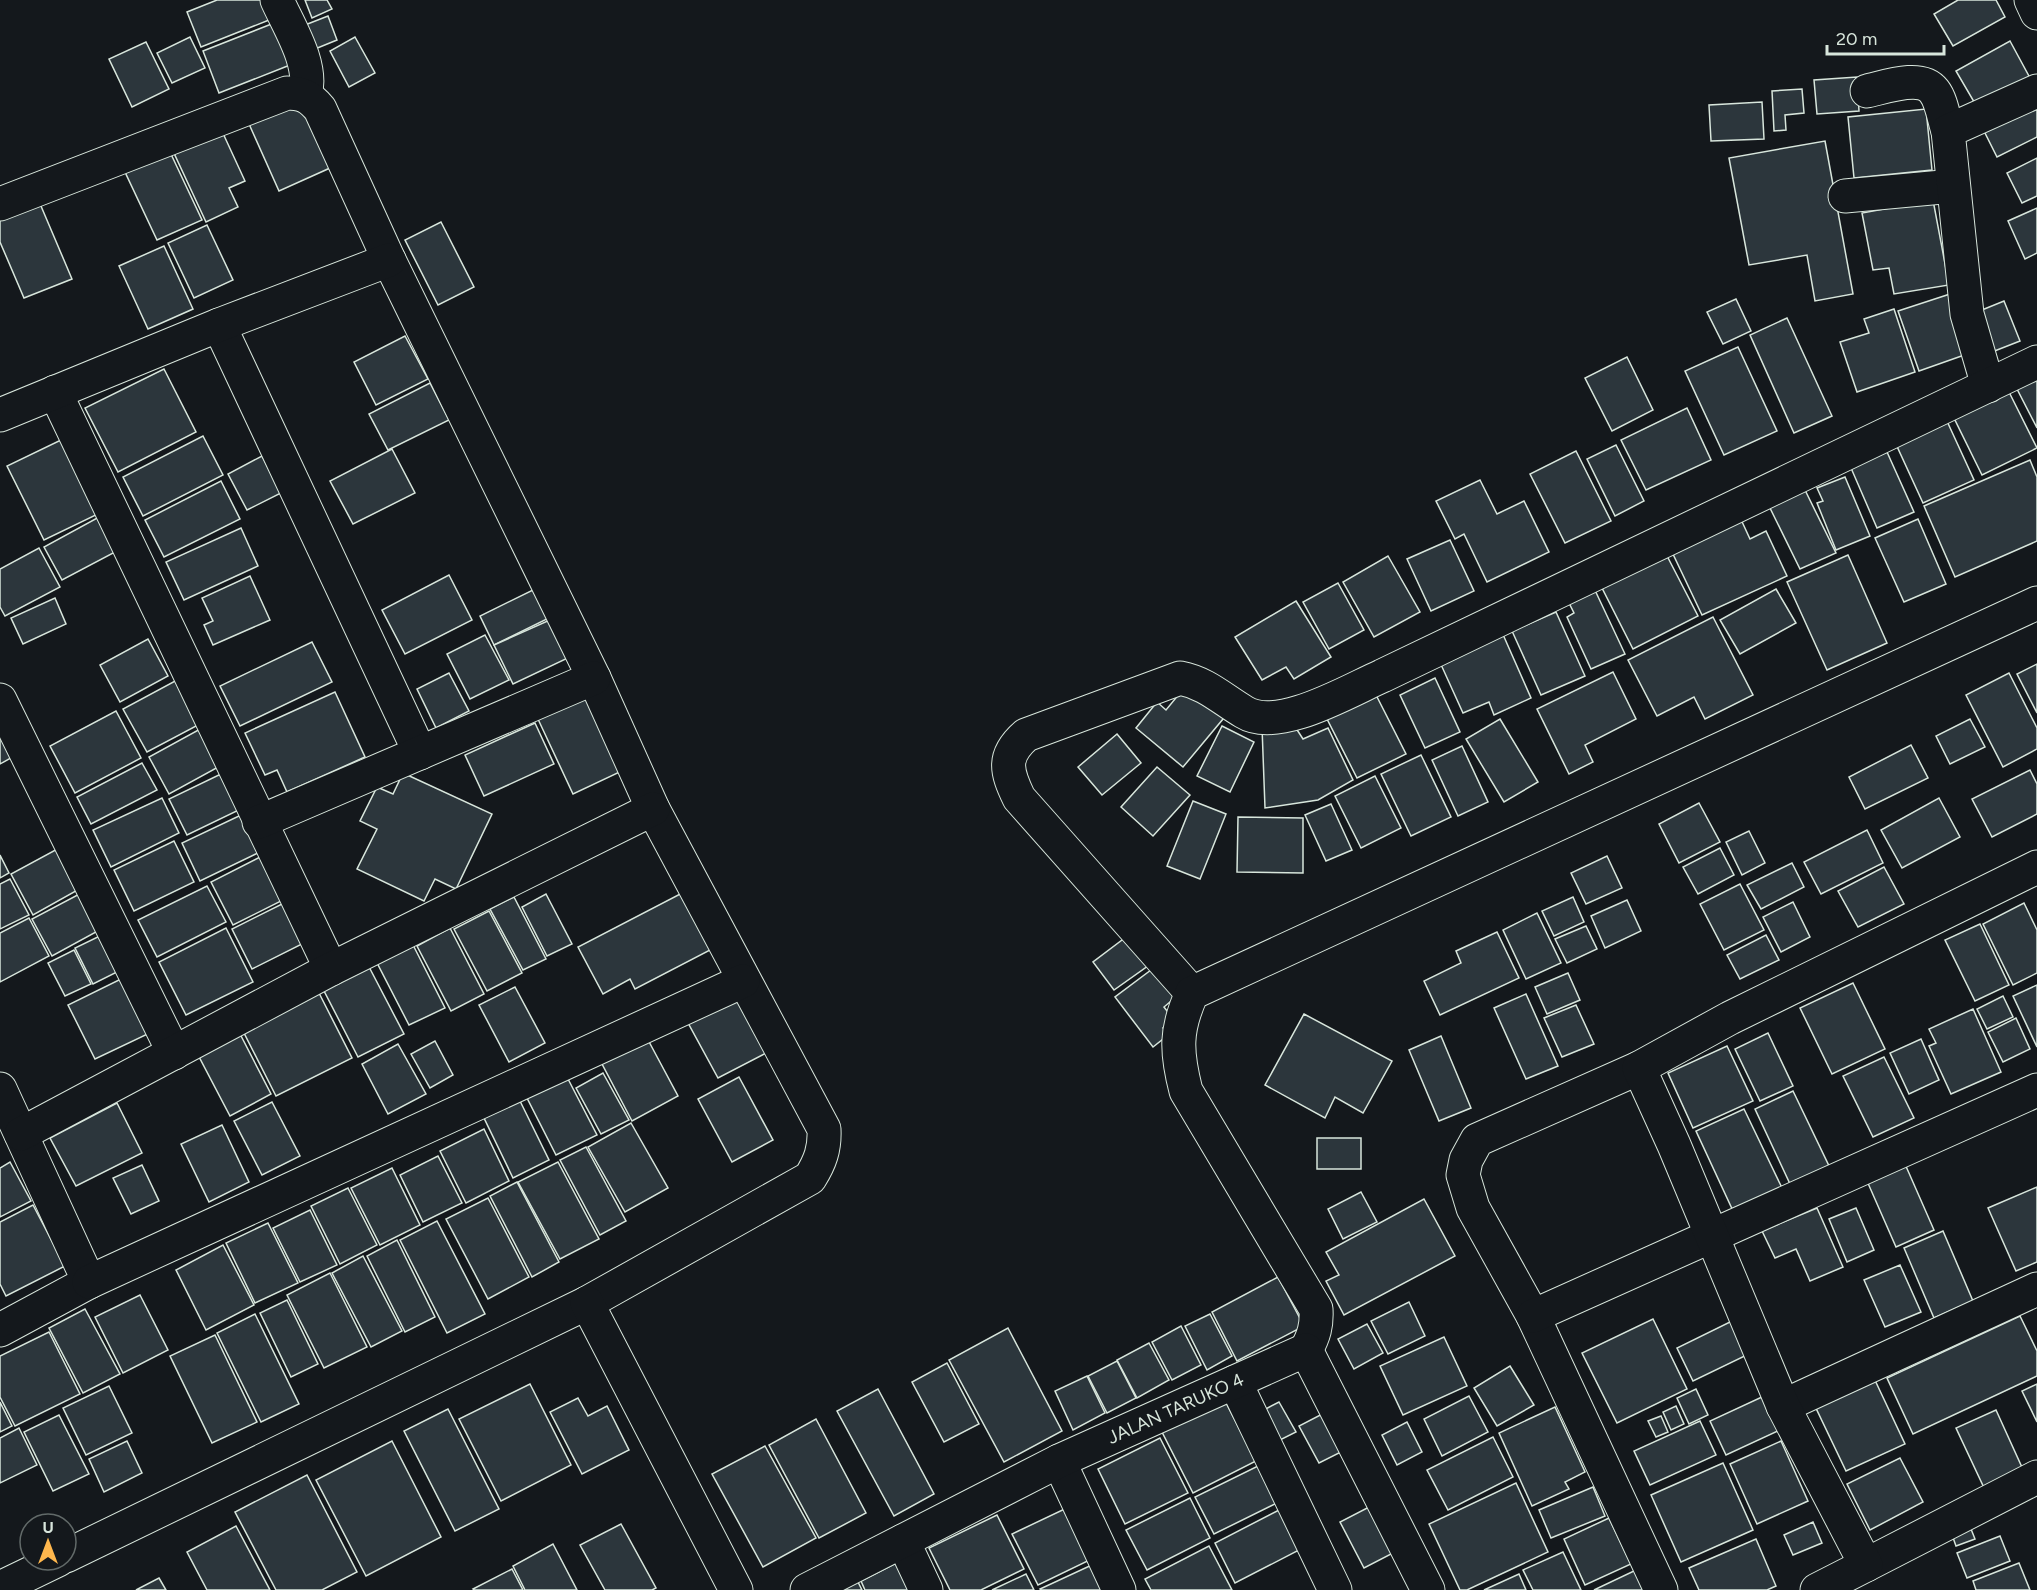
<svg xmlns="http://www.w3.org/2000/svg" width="2037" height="1590" viewBox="0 0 2037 1590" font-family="Figtree,sans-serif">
	<rect width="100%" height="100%" fill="#14181c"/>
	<!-- building -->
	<g fill="#2c363c" stroke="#d8e6dc" stroke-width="1.5">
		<path d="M217,0h50l7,18 -73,29 -14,-35z"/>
		<path d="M305,0h22l5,9 -20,9z"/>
		<path d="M1958,0h38l9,17 -52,29 -19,-32z"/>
		<path d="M328,16l9,24 -22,9 -10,-24z"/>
		<path d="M274,23l16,42 -71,28 -16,-42z"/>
		<path d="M190,37l15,31 -33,15 -15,-30z"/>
		<path d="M355,37l20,36 -26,14 -19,-36z"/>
		<path d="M2010,41l20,37 -53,29 -21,-36z"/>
		<path d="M146,42l23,47 -37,18 -23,-48z"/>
		<path d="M1857,77l2,34 -42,3 -3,-34z"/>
		<path d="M1802,89l2,24 -19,2 1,15 -12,1 -2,-40z"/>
		<path d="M300,101l30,67 -51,23 -30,-67z"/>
		<path d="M1762,102l2,37 -53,2 -2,-36z"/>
		<path d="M2033,103l4,8v26l-40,20 -14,-28z"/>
		<path d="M1926,109l6,61 -78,8 -6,-61z"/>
		<path d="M221,129l24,52 -16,7 9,19 -32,15 -33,-71z"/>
		<path d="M1825,141l28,153 -38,7 -8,-46 -58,10 -20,-107z"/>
		<path d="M170,152l32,68 -45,20 -32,-68z"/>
		<path d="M2037,158v38l-15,7 -15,-30z"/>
		<path d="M38,199l34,80 -48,19 -24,-56v-27z"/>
		<path d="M1933,200l16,85 -55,9 -5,-26 -16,2 -11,-57z"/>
		<path d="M2037,208v45l-12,6 -17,-38z"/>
		<path d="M441,222l33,65 -36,18 -33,-65z"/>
		<path d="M207,225l26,55 -39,18 -26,-55z"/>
		<path d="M164,246l29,63 -45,20 -29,-63z"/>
		<path d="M1950,294l20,59 -51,18 -21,-60z"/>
		<path d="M1736,299l15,32 -28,13 -16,-32z"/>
		<path d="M2004,301l16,40 -28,11 -15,-40z"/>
		<path d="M1894,309l21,63 -58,20 -17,-50 29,-9 -5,-14z"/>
		<path d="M1787,318l45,98 -38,17 -44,-98z"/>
		<path d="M405,336l23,43 -52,26 -22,-43z"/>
		<path d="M1738,347l39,84 -53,24 -39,-84z"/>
		<path d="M1627,357l26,53 -41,21 -27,-53z"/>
		<path d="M164,369l32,63 -78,40 -33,-64z"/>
		<path d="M2037,374v54l-22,-43z"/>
		<path d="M430,383l19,37 -61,30 -19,-36z"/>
		<path d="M2007,388l30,60 -55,27 -30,-61z"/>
		<path d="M1687,408l24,52 -65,30 -25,-50z"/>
		<path d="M1946,419l28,61 -51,23 -28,-61z"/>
		<path d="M203,436l20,39 -80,41 -20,-39z"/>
		<path d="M63,439l37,74 -56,27 -37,-74z"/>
		<path d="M1616,445l28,56 -29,15 -28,-57z"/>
		<path d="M392,449l23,44 -62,31 -23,-43z"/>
		<path d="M1576,451l35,70 -46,22 -35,-69z"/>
		<path d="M1887,452l27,60 -37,16 -26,-60z"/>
		<path d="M262,456l19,37 -34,17 -19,-36z"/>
		<path d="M2030,460l7,17v64l-82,36 -31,-71z"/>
		<path d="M1845,477l25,59 -34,14 -19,-47 6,-2 -6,-13z"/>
		<path d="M1480,480l17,34 27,-13 25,51 -62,30 -23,-48 -9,5 -19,-38z"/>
		<path d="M221,481l19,38 -76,38 -19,-37z"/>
		<path d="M1804,488l32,65 -36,16 -32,-65z"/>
		<path d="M1738,513l12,26 16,-8 21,45 -85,39 -30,-63z"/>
		<path d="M99,517l18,34 -55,29 -18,-33z"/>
		<path d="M1918,519l28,65 -42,18 -29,-64z"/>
		<path d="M241,528l17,38 -74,34 -18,-38z"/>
		<path d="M1450,540l24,51 -43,20 -24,-52z"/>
		<path d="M39,548l21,39 -55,29 -5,-9v-38z"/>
		<path d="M1665,552l33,64 -65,33 -33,-65z"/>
		<path d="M1848,555l39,88 -60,27 -40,-88z"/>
		<path d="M1388,556l32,56 -46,25 -31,-55z"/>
		<path d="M449,575l23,45 -67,34 -23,-44z"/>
		<path d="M250,576l20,44 -57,25 -9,-20 9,-4 -11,-23z"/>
		<path d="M1338,583l26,47 -35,19 -26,-47z"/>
		<path d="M1593,586l32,68 -34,15 -24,-52 7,-4 -7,-14z"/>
		<path d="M537,588l14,29 -57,28 -14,-29z"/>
		<path d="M1776,589l20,34 -56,31 -20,-34z"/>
		<path d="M55,598l11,26 -43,20 -12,-26z"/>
		<path d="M1296,601l35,56 -37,22 -8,-12 -24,13 -27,-43z"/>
		<path d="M1556,612l29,64 -44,19 -29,-64z"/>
		<path d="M1713,617l40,78 -48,24 -11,-22 -37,19 -29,-56z"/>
		<path d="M552,619l18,38 -57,27 -19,-39z"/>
		<path d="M1501,630l30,68 -37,17 -5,-13 -26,11 -25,-55z"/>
		<path d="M485,635l24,45 -39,19 -23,-45z"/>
		<path d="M148,639l20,37 -48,26 -20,-37z"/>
		<path d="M312,642l20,40 -92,44 -20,-40z"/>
		<path d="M2037,664v49l-20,-39z"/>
		<path d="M1613,672l23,47 -51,26 8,17 -24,12 -32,-65z"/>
		<path d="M449,673l20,38 -33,17 -19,-39z"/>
		<path d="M2009,673l28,55v21l-34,18 -37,-72z"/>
		<path d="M1435,678l25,54 -35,16 -25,-53z"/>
		<path d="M177,680l23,44 -53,28 -24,-43z"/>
		<path d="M1189,682l39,31 -45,54 -47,-39 21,-26 9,8z"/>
		<path d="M1373,689l33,65 -49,24 -33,-65z"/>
		<path d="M335,692l30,65 -78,35 -10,-22 -12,5 -20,-42z"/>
		<path d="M589,694l35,76 -51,24 -36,-77z"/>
		<path d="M116,711l25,47 -66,35 -25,-47z"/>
		<path d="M1500,719l38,63 -34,20 -38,-63z"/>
		<path d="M1970,719l15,28 -35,17 -14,-28z"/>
		<path d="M1292,722l11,17 25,-11 25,52 -35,20 -53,8 -3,-81z"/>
		<path d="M535,723l19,41 -70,32 -19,-41z"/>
		<path d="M1222,726l32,16 -24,50 -33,-16z"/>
		<path d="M0,727l18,27 -18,10z"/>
		<path d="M202,728l20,37 -53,29 -20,-37z"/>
		<path d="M1117,734l24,29 -39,32 -24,-28z"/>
		<path d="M1911,745l17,33 -63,31 -16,-32z"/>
		<path d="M1462,746l26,56 -30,14 -26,-56z"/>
		<path d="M1421,755l30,62 -40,19 -30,-62z"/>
		<path d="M142,763l15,27 -66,34 -14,-27z"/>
		<path d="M1157,767l33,28 -37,41 -32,-29z"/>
		<path d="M2030,770l7,14v30l-45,23 -20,-38z"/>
		<path d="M225,772l18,36 -56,27 -18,-36z"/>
		<path d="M403,773l89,41 -36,75 -21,-10 -11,22 -67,-32 20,-40 -17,-8 17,-34 16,7z"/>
		<path d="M1375,776l26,52 -40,20 -26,-52z"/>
		<path d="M162,798l17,35 -68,34 -18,-37z"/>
		<path d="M1939,798l21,39 -58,31 -21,-38z"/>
		<path d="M1193,801l33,13 -26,65 -33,-13z"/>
		<path d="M1699,803l21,39 -41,21 -20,-39z"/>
		<path d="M1331,804l21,46 -26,11 -21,-46z"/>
		<path d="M241,815l19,37 -60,29 -18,-38z"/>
		<path d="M1238,817l65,1v55l-66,-1z"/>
		<path d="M1867,830l16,33 -62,31 -17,-32z"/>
		<path d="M1749,831l16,32 -23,12 -16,-33z"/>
		<path d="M174,841l20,41 -60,29 -20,-41z"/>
		<path d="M61,847l22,40 -50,28 -22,-41z"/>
		<path d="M1720,848l14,27 -36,19 -15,-27z"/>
		<path d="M266,854l23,43 -56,28 -22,-43z"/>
		<path d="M0,855l9,18 -9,5z"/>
		<path d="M1607,856l15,32 -36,16 -15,-31z"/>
		<path d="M1792,863l12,24 -43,22 -14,-24z"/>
		<path d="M1884,867l20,37 -46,23 -20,-36z"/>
		<path d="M10,879l19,36 -29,14v-45z"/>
		<path d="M1740,884l24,46 -40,20 -24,-46z"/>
		<path d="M207,886l19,36 -69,35 -19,-37z"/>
		<path d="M87,890l20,36 -55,30 -20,-37z"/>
		<path d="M684,892l30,56 -79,41 -5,-10 -27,15 -25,-47z"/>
		<path d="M546,894l26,50 -25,12 -25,-49z"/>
		<path d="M514,897l32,62 -23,11 -33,-61z"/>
		<path d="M1573,897l11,25 -30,14 -12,-25z"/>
		<path d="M1627,900l14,31 -36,17 -14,-32z"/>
		<path d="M1793,902l17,35 -29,15 -18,-35z"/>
		<path d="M284,903l20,40 -52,26 -20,-40z"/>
		<path d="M2024,903l13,27v43l-24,12 -30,-61z"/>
		<path d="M489,911l33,62 -35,18 -33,-62z"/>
		<path d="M1537,913l24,50 -35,16 -23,-49z"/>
		<path d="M29,918l20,38 -49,26v-49z"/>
		<path d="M1980,924l29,61 -34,16 -30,-61z"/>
		<path d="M1586,926l11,23 -30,14 -12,-24z"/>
		<path d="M226,928l27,54 -67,33 -27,-53z"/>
		<path d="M450,928l34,66 -33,17 -34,-65z"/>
		<path d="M110,931l17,36 -34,17 -18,-36z"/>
		<path d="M1497,932l22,46 -79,37 -16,-34 37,-18 -5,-12z"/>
		<path d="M1130,934l22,29 -38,27 -21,-28z"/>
		<path d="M1766,935l13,25 -39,19 -13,-24z"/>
		<path d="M410,939l35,69 -36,17 -35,-68z"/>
		<path d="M74,950l17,34 -26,12 -17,-33z"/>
		<path d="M367,963l37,71 -46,23 -36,-70z"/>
		<path d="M1155,967l22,29 -13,11 10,13 -11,8 5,7 -15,12 -38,-50z"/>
		<path d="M1568,973l12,27 -33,14 -12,-27z"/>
		<path d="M127,976l27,55 -59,28 -27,-54z"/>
		<path d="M1853,983l32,66 -53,25 -32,-66z"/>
		<path d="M2037,985v62l-24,-51z"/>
		<path d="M515,987l30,56 -36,19 -30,-57z"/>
		<path d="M743,992l31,57 -56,29 -31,-57z"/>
		<path d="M319,993l33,65 -76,38 -33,-65z"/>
		<path d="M1526,994l32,72 -32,13 -32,-71z"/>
		<path d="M2003,996l10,21 -26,12 -10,-20z"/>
		<path d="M1576,1005l18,39 -32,13 -18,-39z"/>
		<path d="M1973,1009l28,63 -50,22 -22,-48 7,-3 -7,-14z"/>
		<path d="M1304,1014l88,47 -29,52 -28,-16 -10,21 -60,-33z"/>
		<path d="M2016,1018l14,31 -27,13 -15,-30z"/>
		<path d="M238,1030l33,64 -41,22 -34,-65z"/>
		<path d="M1768,1033l25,53 -33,15 -25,-52z"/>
		<path d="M1441,1036l30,72 -32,13 -30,-71z"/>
		<path d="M647,1038l31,58 -46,25 -31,-59z"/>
		<path d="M1921,1039l18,41 -30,14 -19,-41z"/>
		<path d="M435,1041l18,34 -23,13 -19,-34z"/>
		<path d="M398,1044l28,50 -38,20 -26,-50z"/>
		<path d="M1727,1046l26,55 -60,27 -25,-55z"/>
		<path d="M1884,1057l30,61 -41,19 -30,-61z"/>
		<path d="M603,1073l26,47 -28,14 -25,-46z"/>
		<path d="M567,1077l30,58 -41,20 -30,-59z"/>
		<path d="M739,1077l34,63 -41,22 -34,-63z"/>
		<path d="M1793,1091l37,77 -39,18 -36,-77z"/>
		<path d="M520,1101l29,59 -36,18 -29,-60z"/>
		<path d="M272,1102l28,54 -38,19 -28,-54z"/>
		<path d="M117,1103l25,50 -66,33 -26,-48z"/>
		<path d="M1744,1109l39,81 -49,23 -38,-82z"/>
		<path d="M631,1123l37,65 -43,24 -37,-65z"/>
		<path d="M222,1125l27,57 -40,20 -28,-58z"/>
		<path d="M484,1129l25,52 -43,22 -26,-52z"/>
		<rect x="1317" y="1138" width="44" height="31"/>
		<path d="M586,1147l40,74 -26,14 -40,-75z"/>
		<path d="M438,1156l24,47 -39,19 -23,-47z"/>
		<path d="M10,1162l21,39 -31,16v-49z"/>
		<path d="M558,1162l41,77 -39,20 -42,-77z"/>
		<path d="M1905,1164l29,66 -38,17 -29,-66z"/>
		<path d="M142,1165l17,36 -28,13 -18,-36z"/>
		<path d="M392,1168l28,57 -40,20 -29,-57z"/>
		<path d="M517,1182l42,80 -27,15 -42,-81z"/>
		<path d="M2037,1187v75l-21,9 -28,-63z"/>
		<path d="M348,1188l29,57 -37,19 -29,-58z"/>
		<path d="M1361,1192l16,30 -34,17 -15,-30z"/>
		<path d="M488,1198l41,79 -41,22 -42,-80z"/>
		<path d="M1424,1199l31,57 -111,59 -18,-34 13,-6 -13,-23z"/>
		<path d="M33,1205l32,61 -59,30 -6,-12v-62z"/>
		<path d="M1817,1208l26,59 -33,14 -14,-32 -21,9 -13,-27z"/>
		<path d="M1856,1208l18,42 -27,12 -18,-43z"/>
		<path d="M310,1210l27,55 -37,17 -27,-54z"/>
		<path d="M437,1221l48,93 -38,19 -47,-93z"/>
		<path d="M268,1223l30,60 -43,20 -29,-60z"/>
		<path d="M1943,1231l30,70 -39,17 -30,-70z"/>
		<path d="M397,1240l38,77 -30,15 -38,-76z"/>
		<path d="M223,1245l31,60 -48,25 -30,-60z"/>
		<path d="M363,1256l39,75 -31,16 -39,-74z"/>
		<path d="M1900,1265l21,47 -36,15 -21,-47z"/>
		<path d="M330,1273l37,74 -43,21 -37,-73z"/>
		<path d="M1278,1277l26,49 -67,35 -25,-49z"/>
		<path d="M140,1295l28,55 -45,23 -28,-56z"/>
		<path d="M287,1300l31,64 -27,13 -31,-64z"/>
		<path d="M1409,1302l16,34 -37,18 -17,-33z"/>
		<path d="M85,1309l35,65 -37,19 -34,-65z"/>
		<path d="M255,1314l44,90 -38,18 -44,-89z"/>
		<path d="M1210,1314l22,42 -25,14 -22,-44z"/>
		<path d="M2020,1316l17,35v25l-124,58 -26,-56z"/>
		<path d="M1653,1319l34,70 -70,34 -35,-70z"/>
		<path d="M1734,1320l17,33 -58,28 -16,-33z"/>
		<path d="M1367,1324l16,29 -29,16 -16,-30z"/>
		<path d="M1181,1326l20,39 -29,15 -20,-38z"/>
		<path d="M1008,1328l54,103 -58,31 -55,-102z"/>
		<path d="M49,1332l31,62 -65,32 -15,-29v-41z"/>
		<path d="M215,1335l42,87 -45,21 -42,-87z"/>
		<path d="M1444,1337l23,49 -64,29 -23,-49z"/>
		<path d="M1149,1343l20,37 -32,18 -20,-38z"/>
		<path d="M1117,1361l19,37 -29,15 -19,-37z"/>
		<path d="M947,1363l32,61 -35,18 -32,-60z"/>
		<path d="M1510,1366l24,39 -37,21 -23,-38z"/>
		<path d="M1087,1376l18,37 -32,17 -18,-39z"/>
		<path d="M1873,1376l32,68 -59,27 -32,-67z"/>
		<path d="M530,1384l41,81 -70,36 -42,-82z"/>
		<path d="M2037,1384v38l-15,-31z"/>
		<path d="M109,1386l23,47 -46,22 -23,-47z"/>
		<path d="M878,1389l56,105 -40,22 -57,-105z"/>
		<path d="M1696,1389l12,26 -19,9 -12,-26z"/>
		<path d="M1469,1396l19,36 -46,24 -18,-37z"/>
		<path d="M1764,1396l16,34 -54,25 -16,-34z"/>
		<path d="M578,1398l10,18 19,-10 22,44 -47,24 -32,-62z"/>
		<path d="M1225,1401l31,60 -63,32 -31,-61z"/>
		<path d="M0,1402l12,24 -12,6z"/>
		<path d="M1279,1402l17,30 -22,11 -16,-30z"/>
		<path d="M1676,1406l8,18 -13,6 -8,-18z"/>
		<path d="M1555,1407l30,65 -20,10 4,7 -37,17 -33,-73z"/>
		<path d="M448,1409l51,100 -44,22 -51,-100z"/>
		<path d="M1996,1410l29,64 -39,18 -30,-64z"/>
		<path d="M1328,1411l19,38 -28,14 -20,-37z"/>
		<path d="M59,1415l30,59 -36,17 -29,-59z"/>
		<path d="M1661,1416l7,16 -12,5 -8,-16z"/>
		<path d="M816,1419l50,94 -47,25 -50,-93z"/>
		<path d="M1700,1421l16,34 -66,30 -16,-34z"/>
		<path d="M1407,1422l15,30 -25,13 -15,-30z"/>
		<path d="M19,1428l18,37 -37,18v-45z"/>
		<path d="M1493,1437l20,40 -65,33 -21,-40z"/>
		<path d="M1160,1438l28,55 -63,31 -27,-55z"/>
		<path d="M127,1441l15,32 -38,19 -15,-33z"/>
		<path d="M392,1441l49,96 -75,39 -50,-96z"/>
		<path d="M1781,1441l27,60 -51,23 -27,-60z"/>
		<path d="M765,1446l51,92 -53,29 -51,-93z"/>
		<path d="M1900,1458l23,44 -53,28 -23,-46z"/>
		<path d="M1723,1463l30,67 -72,32 -30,-67z"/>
		<path d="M1258,1466l19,37 -63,31 -19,-37z"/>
		<path d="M307,1475l50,97 -35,18h-46l-41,-78z"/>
		<path d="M1516,1483l32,69 -81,38h-7l-31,-66z"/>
		<path d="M1593,1487l12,29 -54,22 -12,-28z"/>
		<path d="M1190,1498l20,40 -63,32 -21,-40z"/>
		<path d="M1073,1505l25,51 -60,29 -26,-51z"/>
		<path d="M1371,1506l24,46 -31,16 -24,-46z"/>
		<path d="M1281,1509l20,40 -66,34 -20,-40z"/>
		<path d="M997,1515l27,54 -43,21h-31l-21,-42z"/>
		<path d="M1609,1518l22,46 -46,21 -21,-46z"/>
		<path d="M1813,1522l9,21 -29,12 -9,-20z"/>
		<path d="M621,1524l35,64 -4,2h-47l-25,-45z"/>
		<path d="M1969,1524l6,15 -19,7 -5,-14z"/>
		<path d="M236,1526l34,64h-63l-20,-38z"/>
		<path d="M2000,1536l10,25 -43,17 -10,-25z"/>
		<path d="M1756,1539l20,47 -9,4h-68l-10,-22z"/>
		<path d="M553,1544l24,46h-52l-12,-24z"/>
		<path d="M1209,1546l23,44h-81l-6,-11z"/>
		<path d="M1563,1552l18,38h-48l-10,-20z"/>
		<path d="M902,1560l15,30h-52l-4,-9z"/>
		<path d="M1096,1563l13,27h-68l-1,-1z"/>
		<path d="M2019,1563l11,27h-54l-3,-9z"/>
		<path d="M512,1569l11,21h-49l-1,-1z"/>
		<path d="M1636,1570l9,20h-51z"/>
		<path d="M1026,1574l8,16h-42z"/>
		<path d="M1519,1574l7,16h-42z"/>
		<path d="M159,1578l7,12h-30z"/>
		<path d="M857,1580l5,10h-25z"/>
	</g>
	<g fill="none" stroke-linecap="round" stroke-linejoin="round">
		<defs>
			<g id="street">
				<path d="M277,0c12,27 37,65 28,95"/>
				<path d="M2031,0l6,13"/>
				<path d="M1867,91c18,-4 54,-17 67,0 8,10 10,29 14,40"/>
				<path d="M1845,196l108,-10"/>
				<path d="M0,204l287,-111c16,0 23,4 33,16l69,151 205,418 59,131 171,320c1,20 -4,33 -14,49l-223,125 -521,253"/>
				<path d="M219,325l201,428"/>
				<path d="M1988,386l-21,-72 -19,-183 89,-40"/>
				<path d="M55,392l276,577"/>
				<path d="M0,415l219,-90 170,-65"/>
				<path d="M0,700l174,353"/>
				<path d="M259,822l335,-144"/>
				<path d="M1192,993l-173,-195c-13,-27 -17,-42 7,-63l154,-57c26,5 42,21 64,34 34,21 104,-21 138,-36l655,-314"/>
				<path d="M1639,1068l-162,72 -11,20 -3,15 10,33 60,108 128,274"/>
				<path d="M0,1089l89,193 -89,48"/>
				<path d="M21,1134l310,-165 322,-160"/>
				<path d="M89,1282l654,-301"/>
				<path d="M587,1303l149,287"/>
				<path d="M1533,1316l504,-226"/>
				<path d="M1306,1350c8,-14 11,-25 10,-41l-130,-218c-10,-39 -11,-61 6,-98l845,-390"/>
				<path d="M1235,1382l100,208"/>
				<path d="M1783,1406l254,-117"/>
				<path d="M1059,1461l60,129"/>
				<path d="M903,1541l23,49"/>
				<path d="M1866,1565l171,-88"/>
				<path d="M0,1588l58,-28"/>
				<path d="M1817,1590l49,-25 -83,-159 -109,-261 -35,-77 91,-50 307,-151"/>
			</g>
			<g id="secondary">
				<path id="s1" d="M807,1590l252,-129 247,-111 122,240"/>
			</g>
		</defs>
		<!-- street casing -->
		<use href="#street" stroke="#d8e6dc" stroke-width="35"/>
		<!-- secondary casing -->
		<use href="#secondary" stroke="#d8e6dc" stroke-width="35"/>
		<!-- street -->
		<use href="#street" stroke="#14181c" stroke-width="33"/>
		<!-- secondary -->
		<use href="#secondary" stroke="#14181c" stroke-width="33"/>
	</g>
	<g text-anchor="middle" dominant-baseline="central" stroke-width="4.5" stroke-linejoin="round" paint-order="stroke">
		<!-- street labels -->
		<g font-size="18" fill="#d8e6dc" stroke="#14181c">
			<text stroke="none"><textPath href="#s1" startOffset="411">JALAN TARUKO 4</textPath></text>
		</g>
	</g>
	<!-- north arrow -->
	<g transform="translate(48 1542)"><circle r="28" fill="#14181c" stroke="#626a69" stroke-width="1.5"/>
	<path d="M0-4.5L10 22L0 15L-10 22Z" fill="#ffb74d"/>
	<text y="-9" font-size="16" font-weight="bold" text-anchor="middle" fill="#d8e6dc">U</text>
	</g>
	<!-- scale -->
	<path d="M1827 45v9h117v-9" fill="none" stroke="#d8e6dc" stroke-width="3"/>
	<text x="1836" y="45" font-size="18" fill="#d8e6dc" stroke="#14181c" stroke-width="4.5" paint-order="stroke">20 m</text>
</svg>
